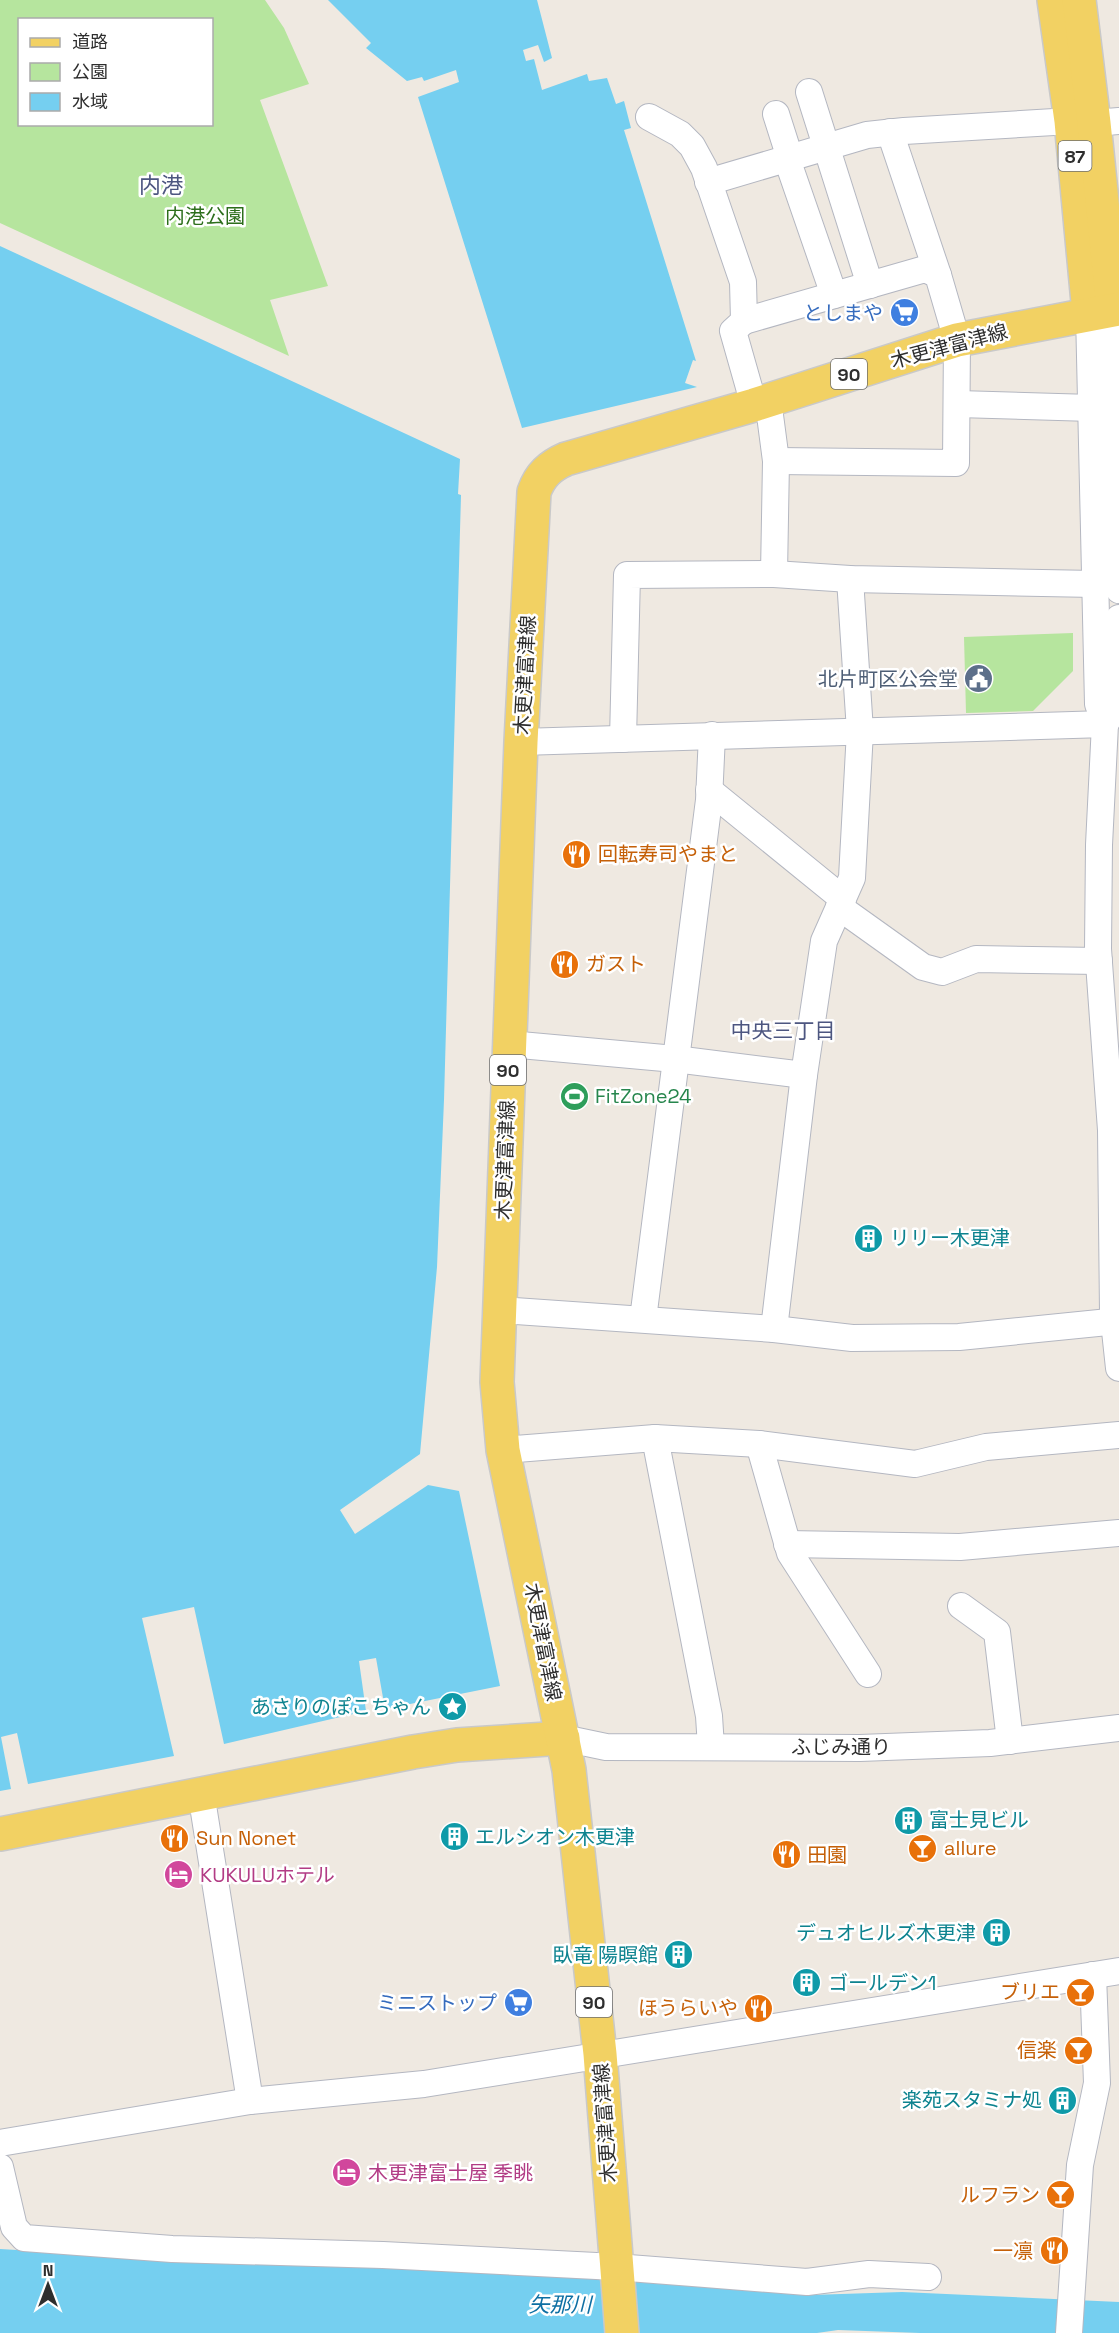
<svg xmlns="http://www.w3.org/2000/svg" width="1119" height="2333" viewBox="0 0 1119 2333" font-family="'Space Grotesk','Noto Sans JP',sans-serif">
	<rect width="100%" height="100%" fill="#efe9e1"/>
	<!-- green -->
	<g fill="#b6e59e" fill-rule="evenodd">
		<path d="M0,0h265l19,28 25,56 -49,16 68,186 -58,14 19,56 -289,-133zM20,20h192v104h-192z"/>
		<path d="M1073,633v38l-40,40 -67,2 -2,-76z"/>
	</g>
	<!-- water -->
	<g fill="#75cff0">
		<path d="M328,0h209l15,58 -8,4 -6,-17 -15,5 3,11 8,-2 8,31 45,-16 2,7 18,-3 9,26 8,-3 7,27 -7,2 72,231 -3,-1 -8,23 12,4 -175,41 -104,-331 41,-15 -3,-12 -32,11 -2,-4 -15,4 -41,-33 5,-5z"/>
		<path d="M0,246l460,213 -2,35 3,1 -17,605 -7,167 -17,187 -80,56 15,24 73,-49 31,6 41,195 -115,23 -9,-51 -17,3 7,50 -142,33 -30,-137 -52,11 32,138 -146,28 -11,-51 -16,4 10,52 -11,2z"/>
		<path d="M0,2249l170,10 425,18 216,18 91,-3 217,10v31h-199l-82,-3 -21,3h-817z"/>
	</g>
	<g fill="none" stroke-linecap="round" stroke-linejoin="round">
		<defs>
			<g id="minor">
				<path d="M809,92l61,193"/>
				<path d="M776,114l14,44"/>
				<path d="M649,117l31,17 12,12 12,22 39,114 1,39 -11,10 21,74"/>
				<path d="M1094,123l25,-2"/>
				<path d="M890,132l48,143"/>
				<path d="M787,159l47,136"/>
				<path d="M708,182l159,-47 37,-4 167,-10"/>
				<path d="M1113,309l6,281"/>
				<path d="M1089,313l9,391 7,20"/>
				<path d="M744,321l181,-52 13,6 19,65 -1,123 -180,-2"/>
				<path d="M768,400l8,61 -2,113"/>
				<path d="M958,404l134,4"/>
				<path d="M1105,724l12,-18 2,-88"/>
				<path d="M623,739l4,-164 147,-1 76,5 245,5"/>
				<path d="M521,742l584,-18 -6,121 -1,104 13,181 2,182 6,56"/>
				<path d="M709,790l134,109"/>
				<path d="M839,907l84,60 19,5 34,-13 123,2"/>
				<path d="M509,1044l166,15 129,16"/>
				<path d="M500,1310l274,19 78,9 107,-1 160,-16"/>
				<path d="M643,1319l66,-519 3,-65"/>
				<path d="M774,1329l30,-254 20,-134 28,-63 8,-147 -10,-152"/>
				<path d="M655,1438l54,278 2,31"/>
				<path d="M759,1444l31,109 78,121"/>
				<path d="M503,1450l152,-12 104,6 156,20 71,-17 133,-12"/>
				<path d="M787,1544l173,3 159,-14"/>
				<path d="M961,1606l36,26 13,109"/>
				<path d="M563,1738l43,9 254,1 130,-5 129,-15"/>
				<path d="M201,1793l49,308"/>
				<path d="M0,2143l250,-42 174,-17 695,-113"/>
				<path d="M0,2167l14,60 10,11 148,11 211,6 233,12 191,15 62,-8 59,3"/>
				<path d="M1069,2333l11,-168 17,-82 -4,-108"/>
			</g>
			<g id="major">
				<path d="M1054,0l17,121 18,192"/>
				<path d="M1079,0l15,123 19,186"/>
				<path d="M0,1834l413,-82 44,-7 106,-7"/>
				<path d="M622,2333l-22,-279 -31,-284 -66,-320 -6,-68 24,-640 13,-250c6,-17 16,-26 32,-33l188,-54 203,-65 162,-31"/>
			</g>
		</defs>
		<!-- minor casing -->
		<use href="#minor" stroke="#b4b7c1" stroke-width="28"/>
		<!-- major casing -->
		<use href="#major" stroke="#c9c9c9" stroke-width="36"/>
		<!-- minor -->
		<use href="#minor" stroke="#fff" stroke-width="26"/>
		<!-- major -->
		<use href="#major" stroke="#f2d163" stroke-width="33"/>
	</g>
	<!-- icons -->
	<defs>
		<symbol id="supermarket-disc" viewBox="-11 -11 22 22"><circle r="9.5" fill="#3f7fe0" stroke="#fff"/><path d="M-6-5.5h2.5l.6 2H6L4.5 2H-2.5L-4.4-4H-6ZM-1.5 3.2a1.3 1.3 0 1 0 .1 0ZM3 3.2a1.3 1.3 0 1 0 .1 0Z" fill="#fff"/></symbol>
		<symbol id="civic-disc" viewBox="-11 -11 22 22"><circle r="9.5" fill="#5c6f8a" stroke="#fff"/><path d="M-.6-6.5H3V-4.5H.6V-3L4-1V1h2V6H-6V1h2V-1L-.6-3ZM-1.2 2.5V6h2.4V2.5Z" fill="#fff"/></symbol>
		<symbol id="restaurant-disc" viewBox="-11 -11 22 22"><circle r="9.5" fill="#e8710a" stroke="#fff"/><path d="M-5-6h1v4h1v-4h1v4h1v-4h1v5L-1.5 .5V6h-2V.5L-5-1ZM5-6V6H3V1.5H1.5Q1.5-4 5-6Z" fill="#fff"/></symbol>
		<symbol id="stadium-disc" viewBox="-11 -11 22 22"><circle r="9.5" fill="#2e9e5b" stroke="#fff"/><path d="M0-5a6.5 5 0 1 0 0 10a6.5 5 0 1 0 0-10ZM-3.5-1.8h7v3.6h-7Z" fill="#fff"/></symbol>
		<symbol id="building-disc" viewBox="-11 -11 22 22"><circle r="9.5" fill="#0f9aa8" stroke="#fff"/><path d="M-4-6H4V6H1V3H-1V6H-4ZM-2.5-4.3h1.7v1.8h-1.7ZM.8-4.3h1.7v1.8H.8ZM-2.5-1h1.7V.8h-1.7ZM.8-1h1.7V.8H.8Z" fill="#fff"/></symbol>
		<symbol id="sight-disc" viewBox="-11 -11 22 22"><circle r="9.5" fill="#0f9aa8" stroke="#fff"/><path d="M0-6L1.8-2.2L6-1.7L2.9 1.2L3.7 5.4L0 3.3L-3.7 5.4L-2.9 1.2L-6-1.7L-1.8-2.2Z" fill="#fff"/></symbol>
		<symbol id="bar-disc" viewBox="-11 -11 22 22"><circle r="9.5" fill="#e8710a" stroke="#fff"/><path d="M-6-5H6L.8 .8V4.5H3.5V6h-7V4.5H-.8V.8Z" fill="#fff"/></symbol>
		<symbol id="hotel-disc" viewBox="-11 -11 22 22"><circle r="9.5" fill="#d1479c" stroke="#fff"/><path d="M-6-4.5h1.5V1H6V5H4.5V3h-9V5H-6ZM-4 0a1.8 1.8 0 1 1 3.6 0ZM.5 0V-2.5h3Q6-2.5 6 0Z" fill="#fff"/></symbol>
	</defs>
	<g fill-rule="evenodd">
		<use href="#supermarket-disc" x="888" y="296" width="33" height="33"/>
		<use href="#civic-disc" x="962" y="662" width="33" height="33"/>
		<use href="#restaurant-disc" x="560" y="838" width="33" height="33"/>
		<use href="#restaurant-disc" x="548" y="948" width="33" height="33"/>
		<use href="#stadium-disc" x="558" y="1080" width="33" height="33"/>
		<use href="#building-disc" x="852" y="1222" width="33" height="33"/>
		<use href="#sight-disc" x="436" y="1690" width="33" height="33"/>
		<use href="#building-disc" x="892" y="1804" width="33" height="33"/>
		<use href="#building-disc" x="438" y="1820" width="33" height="33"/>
		<use href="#restaurant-disc" x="158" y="1822" width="33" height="33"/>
		<use href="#bar-disc" x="906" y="1832" width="33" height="33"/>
		<use href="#restaurant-disc" x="770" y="1838" width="33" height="33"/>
		<use href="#hotel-disc" x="162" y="1858" width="33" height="33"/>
		<use href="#building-disc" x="980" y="1916" width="33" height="33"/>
		<use href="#building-disc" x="662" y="1938" width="33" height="33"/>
		<use href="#building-disc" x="790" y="1966" width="33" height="33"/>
		<use href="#bar-disc" x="1064" y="1976" width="33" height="33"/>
		<use href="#supermarket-disc" x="502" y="1986" width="33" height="33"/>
		<use href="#restaurant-disc" x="742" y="1992" width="33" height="33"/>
		<use href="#bar-disc" x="1062" y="2034" width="33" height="33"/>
		<use href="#building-disc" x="1046" y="2084" width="33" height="33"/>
		<use href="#hotel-disc" x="330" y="2156" width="33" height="33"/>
		<use href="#bar-disc" x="1044" y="2178" width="33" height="33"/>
		<use href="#restaurant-disc" x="1038" y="2234" width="33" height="33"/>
	</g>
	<g text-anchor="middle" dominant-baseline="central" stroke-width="5" stroke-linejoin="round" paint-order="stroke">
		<!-- shield labels -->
		<g fill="#fff" stroke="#6d6d6d" stroke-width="1.5">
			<rect x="1058.5" y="141" width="33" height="30" rx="4.5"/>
			<rect x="831" y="359" width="36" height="30" rx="4.5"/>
			<rect x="490" y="1055" width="36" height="30" rx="4.5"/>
			<rect x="576" y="1987" width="36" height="30" rx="4.5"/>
		</g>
		<g font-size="18" font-weight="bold" fill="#2e2e2e">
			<text x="1075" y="156">87</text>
			<text x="849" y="374">90</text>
			<text x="508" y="1070">90</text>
			<text x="594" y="2002">90</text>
		</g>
		<!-- park labels -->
		<g font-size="20" fill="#2c6e1b" stroke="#fff">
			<text x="205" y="216">内港公園</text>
		</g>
		<!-- shop labels -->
		<g font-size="20" fill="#366cbe" stroke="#fff" text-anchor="end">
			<text x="883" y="313">としまや</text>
			<text x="497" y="2003">ミニストップ</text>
		</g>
		<!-- street labels -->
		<g font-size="20" fill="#2e2e2e" stroke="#fff">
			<text transform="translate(949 346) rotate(-15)">木更津富津線</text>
			<text transform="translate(525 675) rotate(-87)">木更津富津線</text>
			<text transform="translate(505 1160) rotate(-88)">木更津富津線</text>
			<text transform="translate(543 1642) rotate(79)">木更津富津線</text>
			<text x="841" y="1747">ふじみ通り</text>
			<text transform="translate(605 2123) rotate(-94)">木更津富津線</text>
		</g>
		<!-- service labels -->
		<g font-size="20" fill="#4e5e75" stroke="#fff" text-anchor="end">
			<text x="958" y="679">北片町区公会堂</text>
		</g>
		<!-- food labels -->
		<g font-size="20" fill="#c56008" stroke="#fff" text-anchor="start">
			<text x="598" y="854">回転寿司やまと</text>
			<text x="586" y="964">ガスト</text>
			<text x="196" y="1838">Sun Nonet</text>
			<text x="944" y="1848">allure</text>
			<text x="807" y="1855">田園</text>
			<text x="1060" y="1992" text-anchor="end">ブリエ</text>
			<text x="738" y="2008" text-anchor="end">ほうらいや</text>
			<text x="1057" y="2050" text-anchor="end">信楽</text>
			<text x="1040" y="2195" text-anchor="end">ルフラン</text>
			<text x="1033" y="2251" text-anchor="end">一凛</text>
		</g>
		<!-- leisure labels -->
		<g font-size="20" fill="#27864d" stroke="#fff" text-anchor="start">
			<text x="595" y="1096">FitZone24</text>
		</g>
		<!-- culture labels -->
		<g font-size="20" fill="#0d838f" stroke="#fff" text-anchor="start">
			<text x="890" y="1238">リリー木更津</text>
			<text x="431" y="1707" text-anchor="end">あさりのぽこちゃん</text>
			<text x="929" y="1820">富士見ビル</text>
			<text x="475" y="1837">エルシオン木更津</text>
			<text x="976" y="1933" text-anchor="end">デュオヒルズ木更津</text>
			<text x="658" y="1955" text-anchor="end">臥竜 陽瞑館</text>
			<text x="828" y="1983">ゴールデン1</text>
			<text x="1042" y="2100" text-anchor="end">楽苑スタミナ処</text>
		</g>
		<!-- hotel labels -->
		<g font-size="20" fill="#b23c85" stroke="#fff" text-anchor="start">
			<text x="200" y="1875">KUKULUホテル</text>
			<text x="368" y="2173">木更津富士屋 季眺</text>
		</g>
		<!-- neighbourhood labels -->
		<g font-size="21" fill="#4d5680" stroke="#fff">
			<text x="783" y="1030">中央三丁目</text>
		</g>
		<!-- water labels -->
		<g font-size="21" font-style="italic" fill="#0d6fa3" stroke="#fff">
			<text x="560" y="2304">矢那川</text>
		</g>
		<!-- quarter labels -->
		<g font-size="22" fill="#4d5680" stroke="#fff">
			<text x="161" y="185">内港</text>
		</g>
	</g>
	<!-- legend -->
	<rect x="18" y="18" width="195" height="108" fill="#ffffff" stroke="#ababab" stroke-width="1.5"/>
	<rect x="30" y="38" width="30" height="9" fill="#f2d163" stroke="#ababab" stroke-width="1.5"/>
	<text x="72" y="48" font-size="18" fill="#2e2e2e">道路</text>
	<rect x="30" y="63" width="30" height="18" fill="#b6e59e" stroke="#ababab" stroke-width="1.5"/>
	<text x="72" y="78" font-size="18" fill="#2e2e2e">公園</text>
	<rect x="30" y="93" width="30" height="18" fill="#75cff0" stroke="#ababab" stroke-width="1.5"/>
	<text x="72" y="108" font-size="18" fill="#2e2e2e">水域</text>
	<!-- north arrow -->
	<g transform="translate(48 2285)" stroke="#ffffff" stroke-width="4.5" paint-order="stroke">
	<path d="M0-4.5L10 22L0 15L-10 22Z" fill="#2e2e2e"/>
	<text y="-9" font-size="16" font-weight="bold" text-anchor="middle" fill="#2e2e2e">N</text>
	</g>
</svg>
